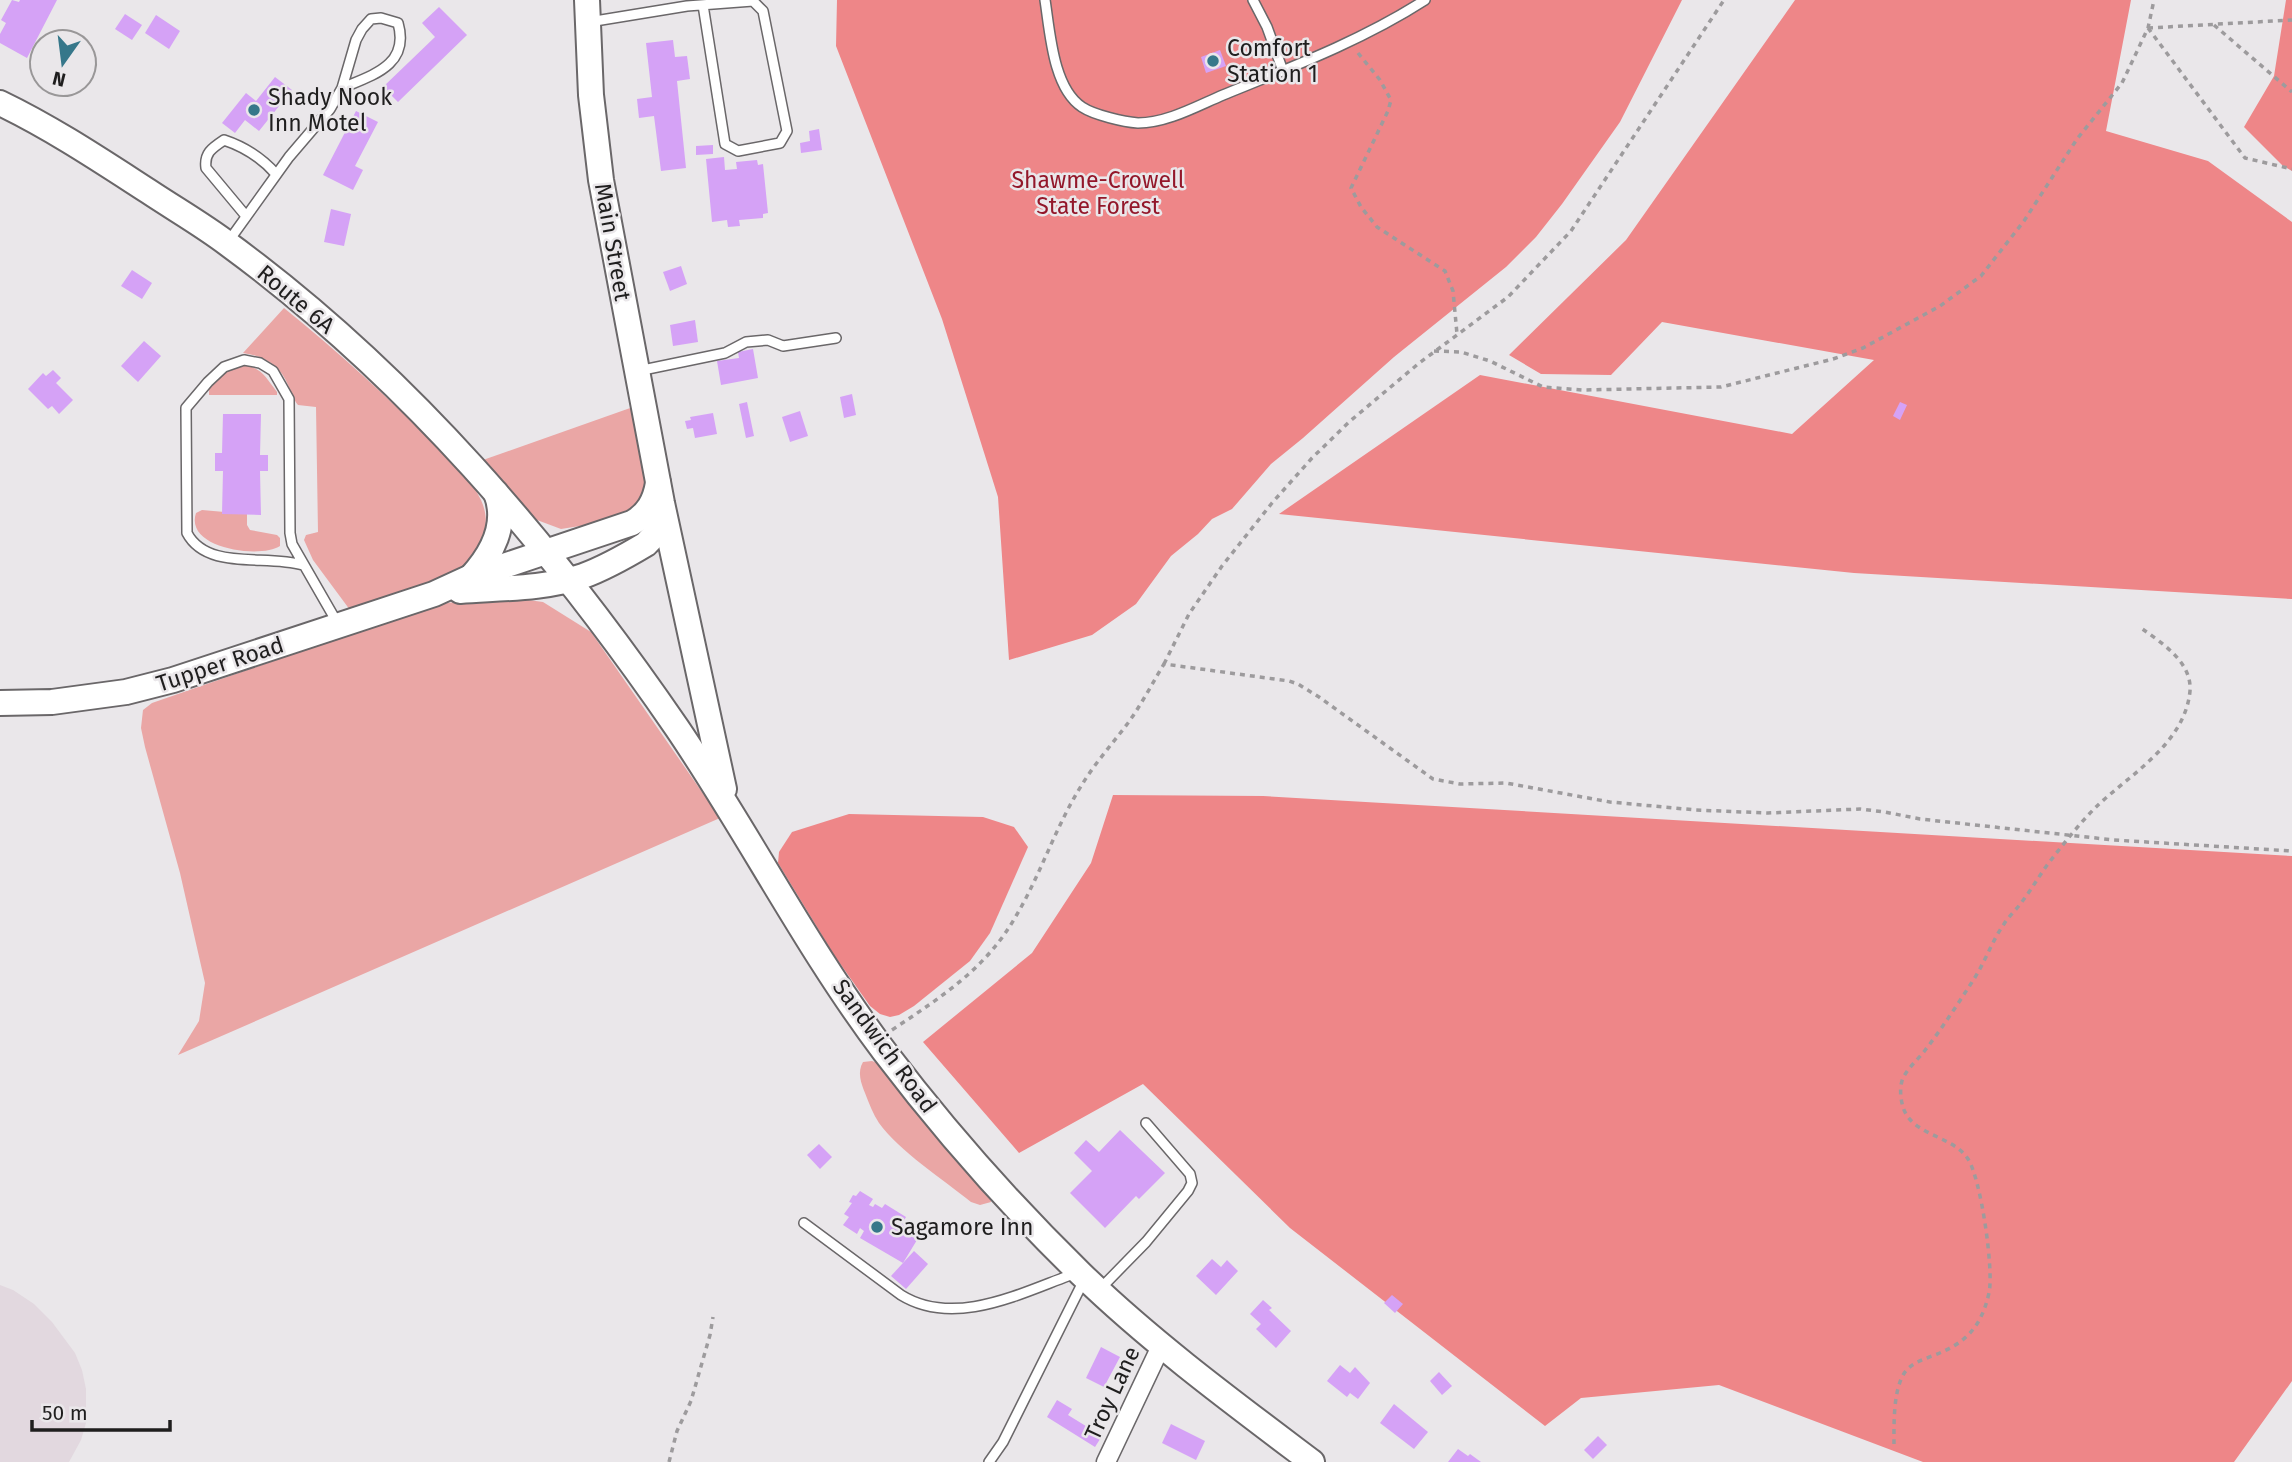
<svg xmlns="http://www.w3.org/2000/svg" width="2292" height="1462" viewBox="0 0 2292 1462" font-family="'Fira Sans',sans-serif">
	<rect width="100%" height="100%" fill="#eae7ea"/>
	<!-- built -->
	<path fill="#e2d8df" d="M0,1285l13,5 21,14 18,18 23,31 7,17 4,19v34l-5,17 -12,22h-69z"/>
	<!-- green -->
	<g fill="#eaa6a5">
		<path d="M284,308c54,44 105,89 153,140 15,15 35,32 44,52 10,21 4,47 -13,64 -18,18 -90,36 -118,46l-37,-50 -9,-20 2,-5 12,-3 -2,-125 -18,-2c-5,-6 -7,-13 -10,-20 -8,-20 -24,-29 -45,-32z"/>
		<path d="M239,363c23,5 25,12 38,29v3h-68v-6l19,-20z"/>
		<path d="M633,407l14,82 -9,18 -33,15 -44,7 -24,-9 -10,-8 -44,-52z"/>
		<path d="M202,510l45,4v11l3,5 27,5 3,3v8c-19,13 -96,3 -84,-33z"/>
		<path d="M506,597l37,5 48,30 129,186 -542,237 21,-34 6,-38 -25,-110 -35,-126 -4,-19 2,-18 9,-7 284,-98 30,-5z"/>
		<path d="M872,1061l5,2 73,89 40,45 1,5 -11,3 -9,-3c-27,-22 -72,-51 -92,-79 -6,-9 -10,-20 -14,-30 -4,-10 -8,-21 -2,-31z"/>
	</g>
	<!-- forest -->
	<g fill="#ee8688">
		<path d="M837,0h845l-62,122 -58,82 -26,33 -30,30 -112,90 -91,81 -32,26 -39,45 -20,10 -14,15 -27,22 -35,48 -44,31 -83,25 -11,-163 -56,-178 -106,-273z"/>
		<path d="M1795,0h336l-25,131 102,30 84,61v377l-438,-26 -575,-59 201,-139 312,59 82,-74 -212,-38 -51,53 -70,-1 -32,-19 117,-115z"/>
		<path d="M2286,0h6v171l-10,-6 -38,-38 30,-51z"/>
		<path d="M1113,795l150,1 1029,60v525l-58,81h-311l-204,-77 -138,13 -36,28 -255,-198 -147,-144 -124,69 -96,-111 109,-89 59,-90z"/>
		<path d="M849,814l134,3 31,10 14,20 -38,86 -20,28 -56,45 -15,9 -9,2 -10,-3 -10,-8 -36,-51 -56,-92 1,-11 13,-20z"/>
	</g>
	<!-- building -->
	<g fill="#d5a2f6">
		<path d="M12,0l7,2 1,-2h37l-30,58 -27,-15v-9l6,-11 -5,-3z"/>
		<path d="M439,7l28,28 -69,67 -15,-15 52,-50 -13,-14z"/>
		<path d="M125,14l17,11 -10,15 -17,-11z"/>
		<path d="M156,15l24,16 -11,18 -24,-16z"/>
		<path d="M673,40l2,17 12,-1 3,23 -13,2 9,87 -25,3 -7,-55 -15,2 -2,-19 15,-2 -6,-54z"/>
		<path d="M1220,50l6,16 -20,7 -5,-16z"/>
		<path d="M275,77l17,13 -33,41 -14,-11 -10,13 -13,-10 24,-30 10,8z"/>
		<path d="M356,111l22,11 -23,44 8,4 -10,20 -30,-15z"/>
		<path d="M819,129l3,21 -21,3 -1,-10 10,-2 -1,-10z"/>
		<path d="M713,145v9l-17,1v-9z"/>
		<path d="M724,157l1,13 12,-1 -1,-7 21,-2 1,5 5,-1 5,49 -5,1v4l-24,2 1,6 -12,1 -1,-7 -15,2 -6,-63z"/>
		<path d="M331,209l20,5 -7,32 -20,-4z"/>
		<path d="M681,266l6,18 -17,7 -7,-19z"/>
		<path d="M132,270l20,13 -10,16 -21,-13z"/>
		<path d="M695,320l3,22 -25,4 -3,-21z"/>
		<path d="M144,341l17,15 -23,26 -17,-16z"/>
		<path d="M753,349l5,29 -37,7 -4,-24 22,-3 -1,-6z"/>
		<path d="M53,370l8,8 -5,5 17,17 -14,14 -7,-8 -4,3 -20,-20 15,-16 3,3z"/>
		<path d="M852,394l4,21 -12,3 -4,-21z"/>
		<path d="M747,402l7,34 -8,2 -7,-34z"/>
		<path d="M1900,402l7,3 -7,15 -7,-4z"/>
		<path d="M800,411l8,25 -18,6 -8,-25z"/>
		<path d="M713,413l4,21 -22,4 -2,-10 -6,1 -2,-8 6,-1 -1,-3z"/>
		<path d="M223,414h38l-1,41h8v16h-8l1,44 -39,-1 1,-43h-8v-18h7z"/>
		<path d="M1120,1130l45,43 -26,26 -3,-3 -31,32 -35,-35 22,-22 -18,-18 12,-13 13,12z"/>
		<path d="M819,1144l13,13 -12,12 -13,-14z"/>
		<path d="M860,1191l13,8 -4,6 4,2 2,-3 7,4 3,-4 21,13 -4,7 18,11 -17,28 -43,-25 4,-7 -4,-3 -3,6 -14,-9 6,-8 -5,-3 8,-11 -3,-1 4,-7 3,1z"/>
		<path d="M914,1251l14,13 -22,25 -15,-13z"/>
		<path d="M1212,1259l9,8 6,-7 11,11 -22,24 -20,-19z"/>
		<path d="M1392,1295l11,9 -8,9 -11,-10z"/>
		<path d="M1263,1300l9,8 -3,2 22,21 -15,17 -20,-19 5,-5 -11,-10z"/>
		<path d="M1101,1347l19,10 -16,30 -18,-9z"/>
		<path d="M1340,1365l10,8 5,-6 15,16 -12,16 -8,-6 -3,4 -20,-16z"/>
		<path d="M1439,1372l13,14 -10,9 -12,-14z"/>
		<path d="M1057,1400l15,9 -4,6 34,21 -7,11 -48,-30z"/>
		<path d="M1394,1404l34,28 -14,17 -34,-26z"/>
		<path d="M1171,1424l34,17 -9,19 -34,-17z"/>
		<path d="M1598,1436l9,9 -14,14 -9,-9z"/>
		<path d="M1458,1449l10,7 2,-2 11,8h-33z"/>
	</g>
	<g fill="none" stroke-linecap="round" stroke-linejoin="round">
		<defs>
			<g id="service">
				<path d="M1045,0c5,32 8,88 37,107 12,8 42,15 56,16 29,0 59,-17 85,-28 69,-28 140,-55 202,-95"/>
				<path d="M1253,0l14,27 16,44"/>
				<path d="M589,22l98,-16 66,-5 10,10 24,120 -7,12 -42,8 -13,-7 -22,-139"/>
				<path d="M246,216l-40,-48c-2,-15 6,-20 18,-28 21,7 37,17 52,34"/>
				<path d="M228,242l61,-85 41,-48 12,-21 14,-48 6,-11 9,-10 10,-1 17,5c12,42 -25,52 -56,65"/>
				<path d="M638,371l87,-18 21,-11 22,-2 15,6 53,-8"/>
				<path d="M303,565c-37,-11 -96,6 -116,-32l-1,-125 22,-26 16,-15 20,-7 16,3 13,8 16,28 1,134 2,11 46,80"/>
				<path d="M804,1223l97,72c52,32 116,0 167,-19"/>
				<path d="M1100,1289l46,-47 42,-51 4,-8 -2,-9 -44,-51"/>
				<path d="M989,1462l14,-20 81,-162"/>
			</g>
			<path id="minor" d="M1106,1462l56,-118"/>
			<g id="secondary">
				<path d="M587,0l4,95 10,85 61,323 62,286"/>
				<path d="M0,103c52,25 100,57 148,88 27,18 55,34 80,53 179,131 324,302 449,484 72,106 130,221 207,323 60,79 126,154 197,223 70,68 154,130 231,188"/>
				<path d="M471,577c21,-23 37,-53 25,-84"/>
				<path d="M460,591c40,-3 85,-2 123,-15 22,-8 43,-20 63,-32 11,-10 16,-21 16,-36"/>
				<path d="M0,703l52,-1 74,-10 47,-12 261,-86 37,-17 161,-54c16,-9 23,-22 26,-40"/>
			</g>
		</defs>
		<!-- service casing -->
		<use href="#service" stroke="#6a6769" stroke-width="12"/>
		<!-- minor casing -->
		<use href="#minor" stroke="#6a6769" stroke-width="21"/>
		<!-- secondary casing -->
		<use href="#secondary" stroke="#6a6769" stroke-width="28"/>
		<!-- path -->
		<g stroke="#9d9b9d" stroke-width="3.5" stroke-dasharray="5 5" stroke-linecap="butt">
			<path d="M2214,25l78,67"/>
			<path d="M2148,28l97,130 47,11"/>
			<path d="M2148,28l144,-8"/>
			<path d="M1358,53l22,27 11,20 -3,11 -37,77 10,19 16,20 68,44 8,20 4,43"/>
			<path d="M1434,351l27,1 29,9 53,26 40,3 138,-3 112,-28 30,-11 77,-42 41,-30 43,-55 53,-82 45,-56 26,-55 6,-28"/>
			<path d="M1164,664l25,-50 33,-48 50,-63 40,-45 37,-36 69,-58 90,-67 63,-66 153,-231"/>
			<path d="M892,1030c49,-33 94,-61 124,-114 25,-42 40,-91 67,-133 13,-21 30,-40 45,-60 13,-18 24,-39 36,-59l125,17 9,3 21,13 114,82 27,5 46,-1 104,19 86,8 72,3 92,-4 25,3 35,7 194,21 178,11"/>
			<path d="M1894,1444c0,-20 -1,-55 11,-72 7,-9 17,-12 27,-16 33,-12 49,-28 57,-63 5,-23 -8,-114 -21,-134 -16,-25 -60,-23 -66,-56 -2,-8 -2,-18 1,-25 6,-12 16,-19 23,-29 17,-22 33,-47 48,-70 11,-17 18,-38 30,-55 5,-8 12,-14 17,-21 11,-14 19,-29 30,-43 14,-18 29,-37 45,-53 33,-32 89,-63 94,-116 2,-29 -28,-48 -49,-63"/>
			<path d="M669,1462l8,-31 14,-30 19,-66 3,-18"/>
		</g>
		<!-- service -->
		<use href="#service" stroke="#fff" stroke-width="9"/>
		<!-- minor -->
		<use href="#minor" stroke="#fff" stroke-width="18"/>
		<!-- secondary -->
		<use href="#secondary" stroke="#fff" stroke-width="24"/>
	</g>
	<!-- markers -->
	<g fill="#36778a" stroke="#eae7ea" stroke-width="2.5">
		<circle cx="1213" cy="61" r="7"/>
		<circle cx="254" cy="110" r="7"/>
		<circle cx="877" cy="1227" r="7"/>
	</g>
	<g text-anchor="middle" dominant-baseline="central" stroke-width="5" stroke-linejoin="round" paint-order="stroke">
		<!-- poi labels -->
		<g font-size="23" fill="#1f1e1e" stroke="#eae7ea" text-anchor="start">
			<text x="1227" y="48">Comfort<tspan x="1227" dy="26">Station 1</tspan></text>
			<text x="268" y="97">Shady Nook<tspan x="268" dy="26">Inn Motel</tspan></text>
			<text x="891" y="1227">Sagamore Inn</text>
		</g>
		<!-- park labels -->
		<g font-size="23" fill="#93172a" stroke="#eae7ea">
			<text x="1098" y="180">Shawme-Crowell<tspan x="1098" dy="26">State Forest</tspan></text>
		</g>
		<!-- street labels -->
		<g font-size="23" fill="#1f1e1e" stroke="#eae7ea">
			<text transform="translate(613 242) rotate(80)">Main Street</text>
			<text transform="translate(296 299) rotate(40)">Route 6A</text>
			<text transform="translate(220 664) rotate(-18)">Tupper Road</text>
			<text transform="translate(885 1046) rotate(54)">Sandwich Road</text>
			<text transform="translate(1112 1393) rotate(-65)">Troy Lane</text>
		</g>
	</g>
	<!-- north arrow -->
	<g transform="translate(63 63) rotate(194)"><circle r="33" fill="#eae7ea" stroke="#999798" stroke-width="2"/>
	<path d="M0-5L12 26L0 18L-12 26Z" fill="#36778a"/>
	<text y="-10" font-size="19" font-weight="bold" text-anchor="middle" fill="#1f1e1e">N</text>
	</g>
	<!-- scale -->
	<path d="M32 1420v10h138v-10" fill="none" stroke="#1f1e1e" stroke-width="3.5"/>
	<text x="42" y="1420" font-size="21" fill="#1f1e1e" stroke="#eae7ea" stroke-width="5" paint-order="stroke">50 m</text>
</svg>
